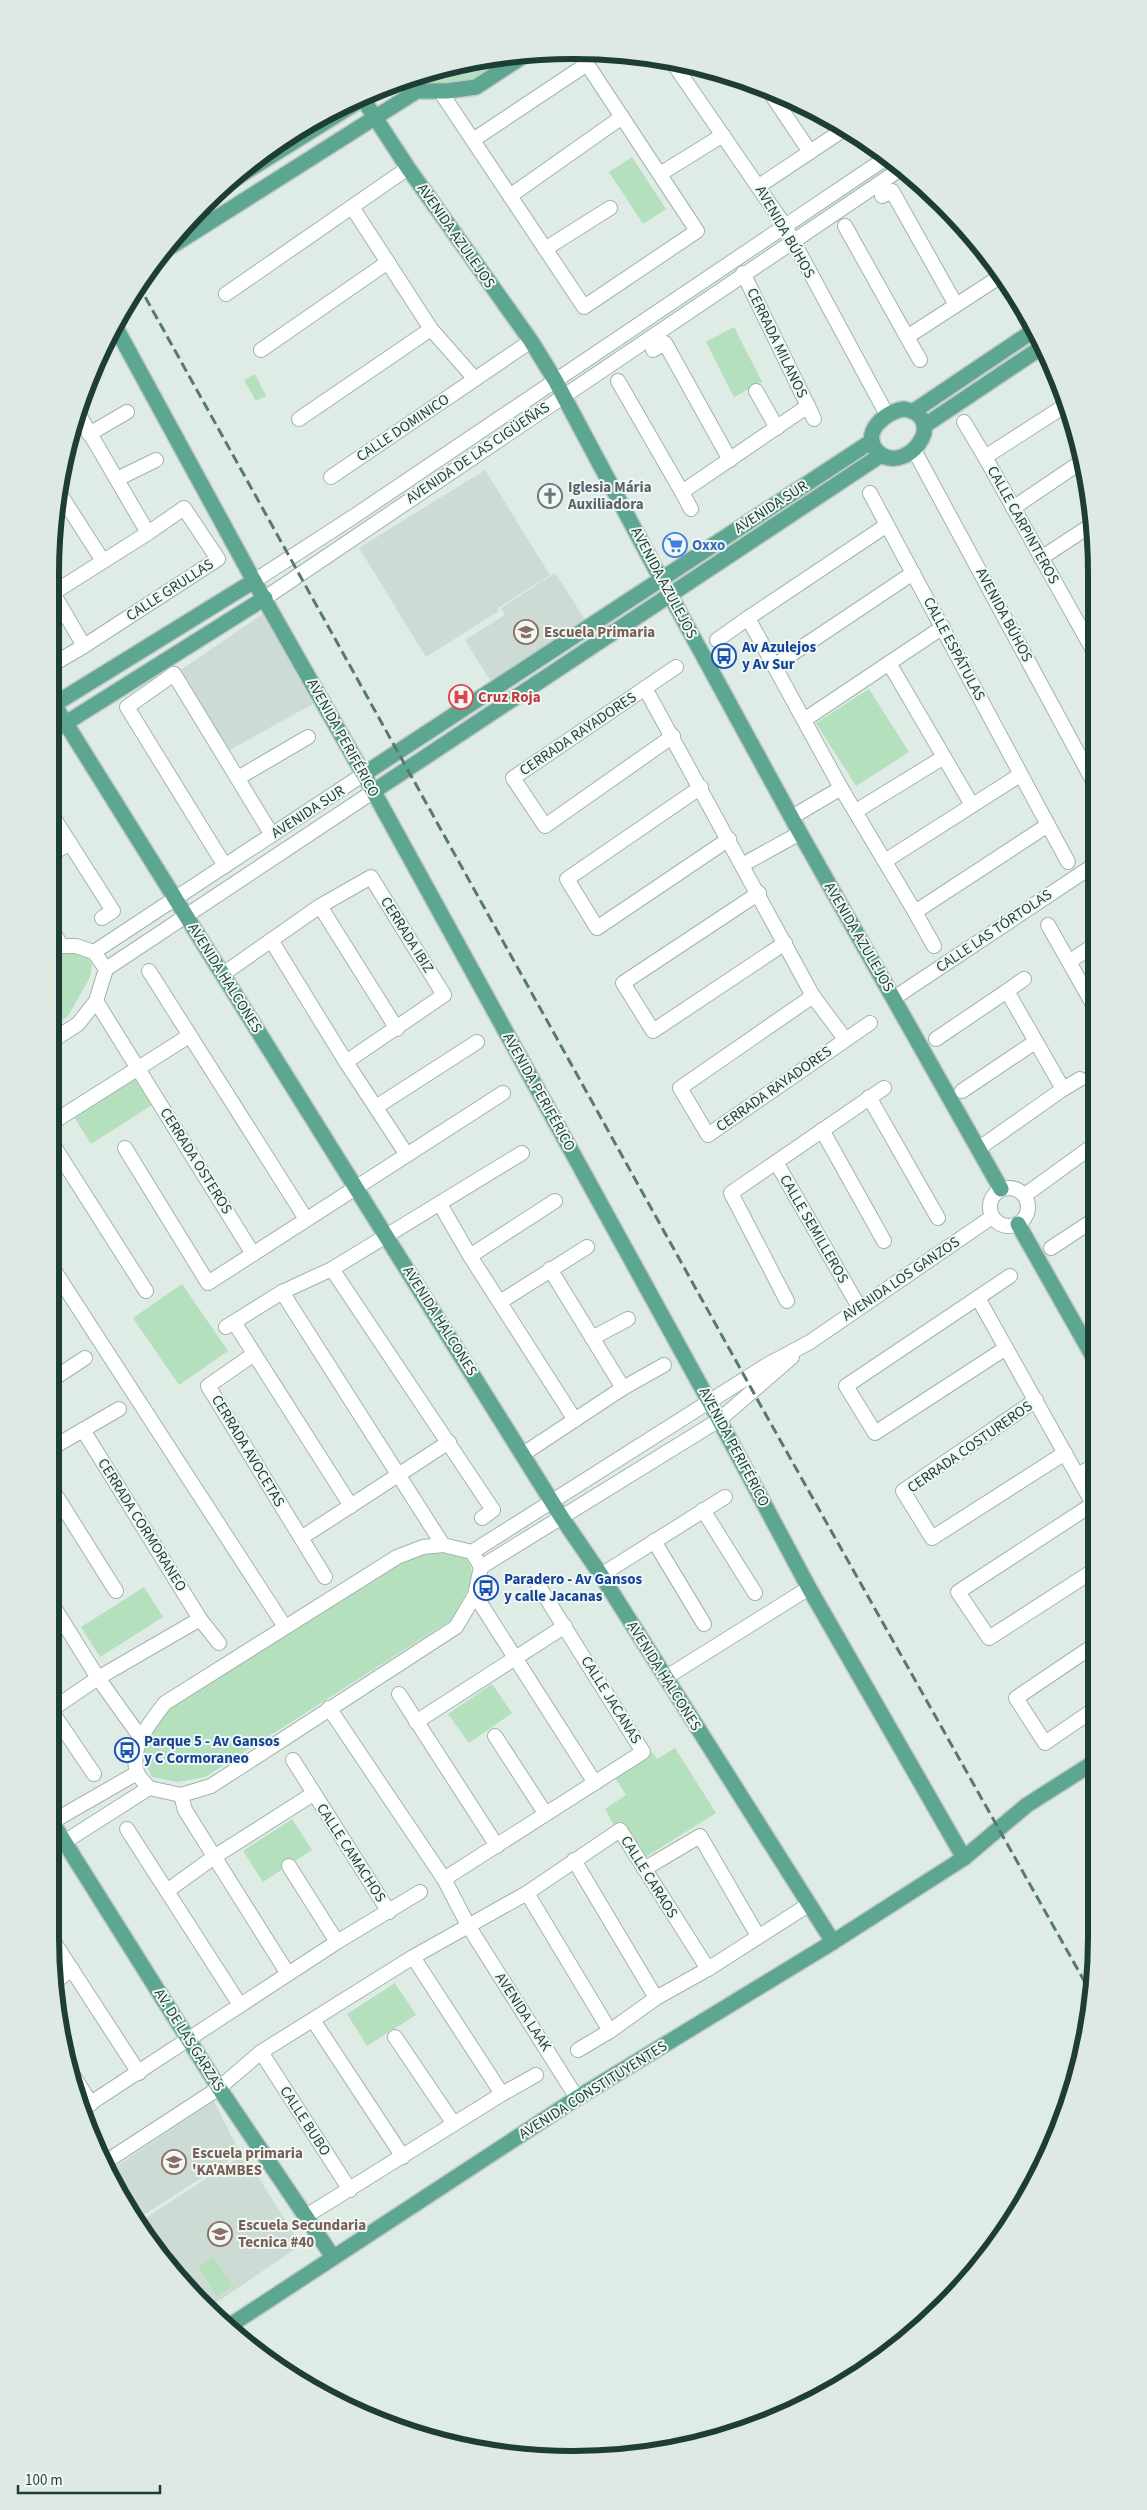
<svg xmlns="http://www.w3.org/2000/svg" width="1147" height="2510" viewBox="0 0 1147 2510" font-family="'Source Sans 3',sans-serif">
	<rect width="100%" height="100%" fill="#deece5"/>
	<!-- built -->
	<g fill="#ccdcd4">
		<path d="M485,470l65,105 -52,33 1,3 -73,46 -67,-109z"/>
		<path d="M555,573l33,51 -95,61 -28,-45 40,-25 -4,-7z"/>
		<path d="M263,614l50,90 -87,48 -47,-81z"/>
		<path d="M214,2101l26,52 -104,67 -16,-22 -12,-26z"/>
		<path d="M244,2154l57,91 -94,64 -27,-28 -42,-58z"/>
	</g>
	<!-- green -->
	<g fill="#b4e0be">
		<path d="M512,56l-37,25 -43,2 -18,-5 57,-18z"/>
		<path d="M632,157l34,52 -23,15 -34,-52z"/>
		<path d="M946,212l21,21 -7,4z"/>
		<path d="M734,327l28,55 -28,15 -28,-55z"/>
		<path d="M255,374l11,22 -10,5 -12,-21z"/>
		<path d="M869,689l40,63 -53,34 -40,-63z"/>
		<path d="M75,951l10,4 7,9 -2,13 -22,39 -18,12v-73z"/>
		<path d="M131,1073l21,32 -61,39 -20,-32z"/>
		<path d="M182,1284l46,67 -49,34 -46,-67z"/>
		<path d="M453,1552c37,13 10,46 -2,68l-246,157 -27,5 -26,-5 -9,-18 5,-24 28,-33 222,-139 21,-8z"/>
		<path d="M144,1587l19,30 -63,40 -19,-30z"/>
		<path d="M492,1684l20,29 -43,30 -21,-29z"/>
		<path d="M675,1748l41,65 -72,45 -23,-37 -7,4 -9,-16 21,-14 -12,-19 38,-24 5,7z"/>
		<path d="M292,1819l20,31 -49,32 -20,-31z"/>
		<path d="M395,1983l21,32 -49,31 -20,-32z"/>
		<path d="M213,2257l20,29 -16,10 -19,-29z"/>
	</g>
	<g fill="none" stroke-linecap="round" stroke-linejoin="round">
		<defs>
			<g id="minor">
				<path d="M671,60l114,166 101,187"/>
				<path d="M767,88l43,64"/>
				<path d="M440,91l144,216 113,-76 -110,-167 -114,76"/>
				<path d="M660,174l63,-39"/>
				<path d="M759,186l84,-56"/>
				<path d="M510,196l112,-79"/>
				<path d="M882,196l10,-5 64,114"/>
				<path d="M352,207l79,122 44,50"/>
				<path d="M845,226l62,111 94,-61"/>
				<path d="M545,249l65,-41"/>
				<path d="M226,294l182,-126"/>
				<path d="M907,337l13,23"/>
				<path d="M261,350l127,-88"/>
				<path d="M653,350l12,-7 65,117"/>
				<path d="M618,381l64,111 126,-86 -65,-133"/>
				<path d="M756,391l21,37"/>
				<path d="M1066,405l-81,52 108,193"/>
				<path d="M808,406l6,13"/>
				<path d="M299,419l132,-90"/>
				<path d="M964,422l21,35"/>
				<path d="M89,434l38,-22"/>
				<path d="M914,450l179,331"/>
				<path d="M331,477l200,-136"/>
				<path d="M117,479l39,-19"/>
				<path d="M58,491l45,70"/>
				<path d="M682,492l9,17"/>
				<path d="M870,493l17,32"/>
				<path d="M1013,508l68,-46"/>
				<path d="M887,525l161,300 -133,87 -74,-124 -93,-170z"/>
				<path d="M1041,558l52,-34"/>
				<path d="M254,581l99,-64 536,-361"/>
				<path d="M50,588l34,58 134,-87 -34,-51 -36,25 -70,-120"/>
				<path d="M53,593l95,-60"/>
				<path d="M265,598l637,-430"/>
				<path d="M717,640l31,-22"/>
				<path d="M889,663l83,142"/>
				<path d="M50,666l34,-20"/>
				<path d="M774,666l139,-93"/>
				<path d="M645,688l168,308 32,43"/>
				<path d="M804,720l139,-93"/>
				<path d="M673,736l-128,90 -32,-48 163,-111"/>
				<path d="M238,778l70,-41"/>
				<path d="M701,787l-134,92 30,49 132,-89"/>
				<path d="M856,811l88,-54"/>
				<path d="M50,812l63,99 -11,7"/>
				<path d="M792,817l49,-29"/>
				<path d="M1048,825l20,37"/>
				<path d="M50,855l20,-12"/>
				<path d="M885,861l135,-86"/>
				<path d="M744,864l56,-31"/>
				<path d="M225,866l-98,-159 47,-33 98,161"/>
				<path d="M759,893l-136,90 30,48 132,-88"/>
				<path d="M320,906l77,123"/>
				<path d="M915,912l19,34"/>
				<path d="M1048,925l46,81"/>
				<path d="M50,927l11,18"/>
				<path d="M271,940l75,122 61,93"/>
				<path d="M50,946h26l18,6 12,17"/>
				<path d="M94,952l270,-178"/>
				<path d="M1069,962l25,-17"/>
				<path d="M149,971l157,248"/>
				<path d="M223,974l97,-68 51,-29 73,118 -98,67"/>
				<path d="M1007,991l17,-12"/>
				<path d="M813,996l-133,92 28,47 162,-112"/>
				<path d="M894,998l200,-133"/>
				<path d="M96,1001l157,253"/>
				<path d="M936,1039l71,-48 56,98 -85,60"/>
				<path d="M50,1042l28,-18 18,-23 10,-32 268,-178"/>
				<path d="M1063,1089l17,-10"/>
				<path d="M962,1091l73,-49"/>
				<path d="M869,1097l69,121"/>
				<path d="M376,1107l101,-65"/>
				<path d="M50,1124l139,-88"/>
				<path d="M822,1130l62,111"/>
				<path d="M50,1140l96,151"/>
				<path d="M125,1148l83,135 295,-190"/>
				<path d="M776,1162l83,145"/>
				<circle cx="1009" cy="1207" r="19"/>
				<path d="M1025,1195l69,-50"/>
				<path d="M440,1204l30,52 105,164"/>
				<path d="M1051,1248l44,-29"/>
				<path d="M470,1256l85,-55"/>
				<path d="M50,1264l235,363"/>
				<path d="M332,1269l161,241 -11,8"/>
				<path d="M550,1269l73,119"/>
				<path d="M282,1292l161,253"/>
				<path d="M978,1298l118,211"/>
				<path d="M787,1301l-56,-108 153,-105"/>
				<path d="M500,1302l87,-55"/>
				<path d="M234,1322l117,184"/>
				<path d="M226,1327l56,-35 50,-23 190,-116"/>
				<path d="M592,1338l36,-19"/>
				<path d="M1006,1348l-131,85 -29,-47 164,-110"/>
				<path d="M254,1354l-46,32 117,191"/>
				<path d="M50,1381l35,-23"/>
				<path d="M1036,1400l-133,91 29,47 133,-85"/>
				<path d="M83,1430l117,189 19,24"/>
				<path d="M50,1449l69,-40"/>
				<path d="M523,1454l100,-66 41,-23"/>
				<path d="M1077,1475l19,-10"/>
				<path d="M50,1486l66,105"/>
				<path d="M1093,1504l-135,88 31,46 107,-69"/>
				<path d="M703,1510l52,83"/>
				<path d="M301,1538l148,-96"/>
				<path d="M654,1541l50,83"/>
				<path d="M443,1545l29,7 9,15 -6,28 -19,32 -245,159 -30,9 -32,-7c-3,-4 -10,-10 -12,-16 -8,-25 14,-51 28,-69l232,-146 26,-10z"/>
				<path d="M472,1552l295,-187 43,-23 182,-125"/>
				<path d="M481,1567l238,-147 73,-63"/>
				<path d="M601,1575l124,-78"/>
				<path d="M475,1595l120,188"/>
				<path d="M50,1601l48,77 43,60"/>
				<path d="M1096,1644l-80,54 29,45 51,-35"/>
				<path d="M665,1678l144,-90"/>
				<path d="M399,1694l98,152"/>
				<path d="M329,1708l115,171 25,48 108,171"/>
				<path d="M50,1709l44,65"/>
				<path d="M51,1710l47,-32 102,-59"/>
				<path d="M416,1722l149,-96"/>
				<path d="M495,1736l50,77"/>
				<path d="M293,1760l96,152"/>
				<path d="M181,1795l4,15 103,164"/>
				<path d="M50,1823l87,-50"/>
				<path d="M127,1829l113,176"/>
				<path d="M50,1851l99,-63"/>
				<path d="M574,1860l82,138"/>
				<path d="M289,1866l48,76"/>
				<path d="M644,1869l56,-33 58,100"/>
				<path d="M444,1879l199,-127 -105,-167"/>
				<path d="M167,1891l47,-34 99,-63"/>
				<path d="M527,1893l83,138"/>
				<path d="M50,1936l89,137"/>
				<path d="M413,1957l89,137"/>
				<path d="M55,1982l17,-13"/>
				<path d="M313,2020l90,137"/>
				<path d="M395,2037l59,87"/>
				<path d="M578,2050l32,-19 46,-33 52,-29 100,-64"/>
				<path d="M261,2052l89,138"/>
				<path d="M68,2067l23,37"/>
				<path d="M80,2110l257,-168 83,-50"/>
				<path d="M104,2163l115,-75 42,-36 152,-95 114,-64 93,-63 88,139"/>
				<path d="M306,2216l196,-122 34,-19"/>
			</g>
			<g id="major">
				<path d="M361,96l47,72 123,173 24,39 106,199"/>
				<path d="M228,183l152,-95"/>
				<path d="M164,251l253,-160h30l29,-4 49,-32"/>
				<path d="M115,326l139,255 127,224 328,596 100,187 155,270"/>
				<path d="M904,409c48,9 0,70 -27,42 -17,-18 9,-40 27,-42z"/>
				<path d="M914,411l119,-80"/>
				<path d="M924,426l118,-79"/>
				<path d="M670,595l130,238 201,356"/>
				<path d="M50,698l512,820 39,57 232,367"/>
				<path d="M50,707l204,-126"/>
				<path d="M50,733l215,-135"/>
				<path d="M364,774l508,-333"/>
				<path d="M374,791l507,-336"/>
				<path d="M1018,1224l77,136"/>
				<path d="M50,1819l169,269 114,169"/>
				<path d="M226,2328l351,-230 256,-156 131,-84 63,-53 69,-44"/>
			</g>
		</defs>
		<!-- minor casing -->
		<use href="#minor" stroke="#a1b4ac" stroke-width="16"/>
		<!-- major casing -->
		<use href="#major" stroke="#c0c9c6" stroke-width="18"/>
		<!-- minor -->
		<use href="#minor" stroke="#fff" stroke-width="14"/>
		<!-- major -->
		<use href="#major" stroke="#5da691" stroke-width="15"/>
		<!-- rail -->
		<path stroke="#57796f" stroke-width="3" stroke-dasharray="10 5" stroke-linecap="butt" d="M138,284l628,1131 325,578"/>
	</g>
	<!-- icons -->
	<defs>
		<symbol id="church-ring" viewBox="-11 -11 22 22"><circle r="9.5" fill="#eff8f3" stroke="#6b7280" stroke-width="1.5"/><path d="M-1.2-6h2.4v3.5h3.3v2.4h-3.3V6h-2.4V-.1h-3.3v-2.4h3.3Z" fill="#6b7280"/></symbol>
		<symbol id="supermarket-ring" viewBox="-11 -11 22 22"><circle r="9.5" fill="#eff8f3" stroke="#3f7fe0" stroke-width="1.5"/><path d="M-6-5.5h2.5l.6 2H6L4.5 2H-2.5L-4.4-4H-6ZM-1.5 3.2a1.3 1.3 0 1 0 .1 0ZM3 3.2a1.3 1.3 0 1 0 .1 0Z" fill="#3f7fe0"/></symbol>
		<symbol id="school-ring" viewBox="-11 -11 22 22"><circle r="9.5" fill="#eff8f3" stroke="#8d6e63" stroke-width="1.5"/><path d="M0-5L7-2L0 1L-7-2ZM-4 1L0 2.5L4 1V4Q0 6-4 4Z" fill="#8d6e63"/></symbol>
		<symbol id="bus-ring" viewBox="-11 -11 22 22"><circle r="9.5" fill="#eff8f3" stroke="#1a4fb4" stroke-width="1.5"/><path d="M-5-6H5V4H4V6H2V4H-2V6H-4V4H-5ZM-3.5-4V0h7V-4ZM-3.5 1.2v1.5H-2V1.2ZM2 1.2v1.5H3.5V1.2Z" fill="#1a4fb4"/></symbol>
		<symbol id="hospital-ring" viewBox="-11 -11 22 22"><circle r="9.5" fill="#eff8f3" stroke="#e0444e" stroke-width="1.5"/><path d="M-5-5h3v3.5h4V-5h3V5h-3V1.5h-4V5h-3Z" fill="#e0444e"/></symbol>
	</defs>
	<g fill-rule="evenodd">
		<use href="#church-ring" x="536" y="482" width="28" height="28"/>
		<use href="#supermarket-ring" x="661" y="531" width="28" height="28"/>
		<use href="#school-ring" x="512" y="618" width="28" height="28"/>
		<use href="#bus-ring" x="710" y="642" width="28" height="28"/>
		<use href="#hospital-ring" x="447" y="683" width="28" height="28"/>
		<use href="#bus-ring" x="472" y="1574" width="28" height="28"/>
		<use href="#bus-ring" x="113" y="1736" width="28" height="28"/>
		<use href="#school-ring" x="160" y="2148" width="28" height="28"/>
		<use href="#school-ring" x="206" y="2220" width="28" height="28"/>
	</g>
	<g text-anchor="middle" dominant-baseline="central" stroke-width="4" stroke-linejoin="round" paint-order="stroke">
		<!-- street labels -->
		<g font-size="15" fill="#1e3d34" stroke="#eff8f3">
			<text transform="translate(785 232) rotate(60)">AVENIDA BÚHOS</text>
			<text transform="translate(456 236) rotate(55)">AVENIDA AZULEJOS</text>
			<text transform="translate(777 343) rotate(64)">CERRADA MILANOS</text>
			<text transform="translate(403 428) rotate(-34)">CALLE DOMINICO</text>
			<text transform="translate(478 453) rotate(-34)">AVENIDA DE LAS CIGÜEÑAS</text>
			<text transform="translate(771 507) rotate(-33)">AVENIDA SUR</text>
			<text transform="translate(1023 525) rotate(61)">CALLE CARPINTEROS</text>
			<text transform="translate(664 583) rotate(62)">AVENIDA AZULEJOS</text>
			<text transform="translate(170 590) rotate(-33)">CALLE GRULLAS</text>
			<text transform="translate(1004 615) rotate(62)">AVENIDA BÚHOS</text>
			<text transform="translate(954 649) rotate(62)">CALLE ESPÁTULAS</text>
			<text transform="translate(578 734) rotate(-34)">CERRADA RAYADORES</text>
			<text transform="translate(343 738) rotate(61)">AVENIDA PERIFÉRICO</text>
			<text transform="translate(308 812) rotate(-33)">AVENIDA SUR</text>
			<text transform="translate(994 931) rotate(-34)">CALLE LAS TÓRTOLAS</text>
			<text transform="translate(407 935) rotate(58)">CERRADA IBIZ</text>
			<text transform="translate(859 937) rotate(60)">AVENIDA AZULEJOS</text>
			<text transform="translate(225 978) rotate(58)">AVENIDA HALCONES</text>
			<text transform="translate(774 1089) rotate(-35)">CERRADA RAYADORES</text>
			<text transform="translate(539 1092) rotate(61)">AVENIDA PERIFÉRICO</text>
			<text transform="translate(196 1161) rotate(58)">CERRADA OSTEROS</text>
			<text transform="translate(814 1229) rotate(60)">CALLE SEMILLEROS</text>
			<text transform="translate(901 1279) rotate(-34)">AVENIDA LOS GANZOS</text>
			<text transform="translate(440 1321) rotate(58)">AVENIDA HALCONES</text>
			<text transform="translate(734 1447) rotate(62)">AVENIDA PERIFÉRICO</text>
			<text transform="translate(970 1447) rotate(-35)">CERRADA COSTUREROS</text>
			<text transform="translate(248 1451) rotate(59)">CERRADA AVOCETAS</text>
			<text transform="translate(142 1525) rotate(58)">CERRADA CORMORANEO</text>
			<text transform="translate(664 1676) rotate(58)">AVENIDA HALCONES</text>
			<text transform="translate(611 1700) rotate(58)">CALLE JACANAS</text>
			<text transform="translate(351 1853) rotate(57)">CALLE CAMACHOS</text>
			<text transform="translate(649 1877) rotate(58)">CALLE CARAOS</text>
			<text transform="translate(523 2012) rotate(57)">AVENIDA LAAK</text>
			<text transform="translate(189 2040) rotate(58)">AV. DE LAS GARZAS</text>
			<text transform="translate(593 2090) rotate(-32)">AVENIDA CONSTITUYENTES</text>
			<text transform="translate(305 2121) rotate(57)">CALLE BUBO</text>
		</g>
		<!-- worship labels -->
		<g font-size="15" font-weight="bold" fill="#5b616d" stroke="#eff8f3" text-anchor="start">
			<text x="568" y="487">Iglesia Mária<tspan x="568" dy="17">Auxiliadora</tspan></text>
		</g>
		<!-- shop labels -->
		<g font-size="15" font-weight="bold" fill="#366cbe" stroke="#eff8f3" text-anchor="start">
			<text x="692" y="545">Oxxo</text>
		</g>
		<!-- education labels -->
		<g font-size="15" font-weight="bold" fill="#785e54" stroke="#eff8f3" text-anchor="start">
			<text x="544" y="632">Escuela Primaria</text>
			<text x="192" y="2153">Escuela primaria<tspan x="192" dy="17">'KA'AMBES</tspan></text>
			<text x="238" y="2225">Escuela Secundaria<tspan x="238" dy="17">Tecnica #40</tspan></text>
		</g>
		<!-- transit labels -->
		<g font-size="15" font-weight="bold" fill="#164399" stroke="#eff8f3" text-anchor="start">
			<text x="742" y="647">Av Azulejos<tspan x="742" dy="17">y Av Sur</tspan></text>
			<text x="504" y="1579">Paradero - Av Gansos<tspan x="504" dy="17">y calle Jacanas</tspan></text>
			<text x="144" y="1741">Parque 5 - Av Gansos<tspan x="144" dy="17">y C Cormoraneo</tspan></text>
		</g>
		<!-- health labels -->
		<g font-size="15" font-weight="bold" fill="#be3a42" stroke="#eff8f3" text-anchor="start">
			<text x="478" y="697">Cruz Roja</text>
		</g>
	</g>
	<!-- crop -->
	<path d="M0 0H1147V2510H0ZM573 59H574A514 514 0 0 1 1088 573V1937A514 514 0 0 1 574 2451H573A514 514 0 0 1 59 1937V573A514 514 0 0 1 573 59Z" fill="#dee9e4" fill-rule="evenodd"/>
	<path fill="none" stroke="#1e3d34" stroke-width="6" d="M573 59H574A514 514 0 0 1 1088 573V1937A514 514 0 0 1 574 2451H573A514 514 0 0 1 59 1937V573A514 514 0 0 1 573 59Z"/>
	<!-- scale -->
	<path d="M18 2485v8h142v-8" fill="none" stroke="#1e3d34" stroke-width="2.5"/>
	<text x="25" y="2485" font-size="15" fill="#1e3d34" stroke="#eff8f3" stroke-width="4" paint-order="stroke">100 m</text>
</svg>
